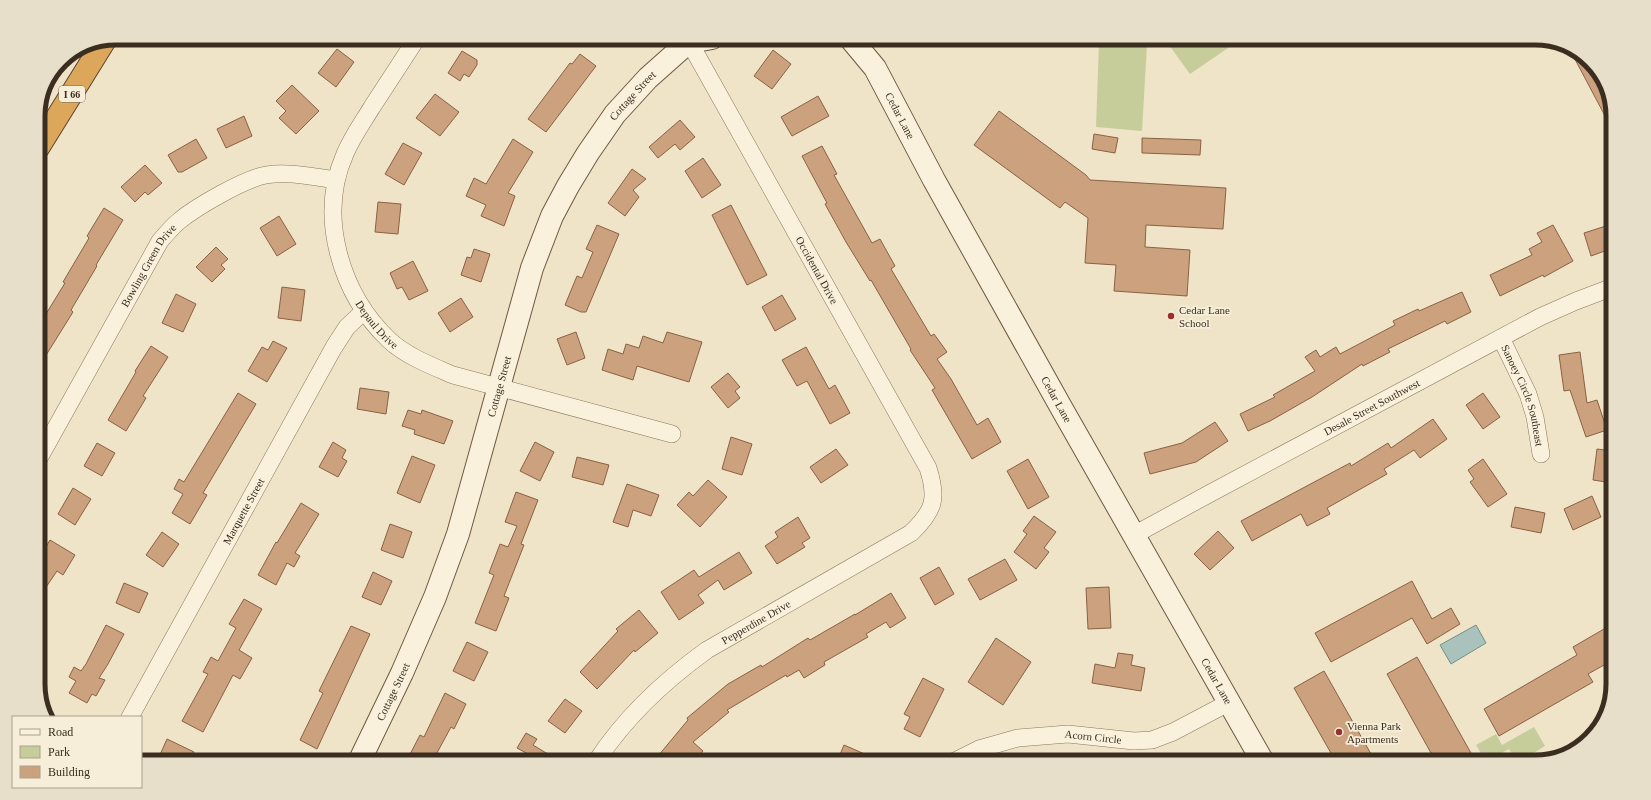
<svg xmlns="http://www.w3.org/2000/svg" width="1651" height="800" viewBox="0 0 1651 800" font-family="Georgia,serif">
	<rect width="100%" height="100%" fill="#efe4c8"/>
	<!-- green -->
	<g fill="#c6cd9b">
		<path d="M1164,38h71l-7,10 -38,26z"/>
		<path d="M1099,43l48,2 -5,86 -46,-4z"/>
		<path d="M1534,727l11,19 -26,16h-2l-8,-13 -23,13 -10,-17 20,-11 6,11z"/>
	</g>
	<!-- water -->
	<path fill="#a9c3bc" stroke="#6f918a" d="M1476,625l10,18 -35,21 -11,-19z"/>
	<!-- building -->
	<g fill="#cca17e" stroke="#8a6143">
		<path d="M1568,46l32,27 13,38v20z"/>
		<path d="M337,49l17,13 -18,25 -18,-14z"/>
		<path d="M773,50l18,14 -19,25 -18,-13z"/>
		<path d="M462,51l15,9v5l-8,12 -5,-3 -4,7 -12,-8z"/>
		<path d="M580,54l16,12 -50,66 -18,-13 42,-56 2,1z"/>
		<path d="M292,85l27,26 -23,23 -17,-16 7,-7 -10,-10z"/>
		<path d="M435,94l24,18 -19,24 -24,-18z"/>
		<path d="M818,96l11,20 -37,20 -11,-19z"/>
		<path d="M999,111l87,64 4,5 136,8 -3,41 -77,-4 -1,22 45,3 -3,46 -73,-5 2,-26 -31,-2 3,-45 -23,-16 -5,6 -86,-63z"/>
		<path d="M244,116l8,20 -26,12 -9,-19z"/>
		<path d="M680,120l15,17 -15,13 -5,-6 -17,14 -9,-11z"/>
		<path d="M1094,134l24,4 -3,15 -23,-4z"/>
		<path d="M1142,138l59,2 -1,15 -58,-2z"/>
		<path d="M196,139l11,19 -25,14h-4l-10,-17z"/>
		<path d="M513,139l20,13 -25,41 7,3 -11,30 -23,-10 5,-11 -20,-9 8,-18 12,6z"/>
		<path d="M403,143l19,10 -18,32 -19,-11z"/>
		<path d="M822,146l15,28 -3,1 38,68 8,-4 15,27 -4,3 40,67 3,-2 13,18 -10,7 14,20 26,46 11,-7 13,24 -29,17 -40,-69 3,-2 -25,-38 1,-1 -40,-69 -1,1 -24,-39 -21,-38 2,-1 -25,-47z"/>
		<path d="M703,158l18,27 -19,13 -17,-27z"/>
		<path d="M145,165l17,18 -14,12 -3,-3 -10,10 -14,-15z"/>
		<path d="M632,169l14,10 -13,11 6,7 -14,19 -17,-13z"/>
		<path d="M378,202l23,2 -3,30 -23,-2z"/>
		<path d="M731,205l36,70 -20,10 -35,-70z"/>
		<path d="M104,208l19,12 -27,45 1,1 -26,44 2,2 -35,56v-41l27,-44 -2,-1 26,-44 -2,-2z"/>
		<path d="M279,216l17,28 -19,12 -17,-28z"/>
		<path d="M597,225l22,9 -33,78h-5l-16,-7 12,-29 5,2 11,-26 -7,-3z"/>
		<path d="M1553,225l20,36 -29,16 -1,-2 -43,21 -10,-21 42,-20 -3,-6 13,-7 -5,-9z"/>
		<path d="M1609,225l4,11v12l-22,8 -7,-23z"/>
		<path d="M216,247l12,12 -7,6 4,4 -13,13 -16,-15z"/>
		<path d="M474,249l16,5 -9,28 -20,-7 6,-18 4,1z"/>
		<path d="M413,261l15,30 -19,9 -7,-13 -5,2 -7,-16z"/>
		<path d="M282,287l23,3 -4,31 -23,-3z"/>
		<path d="M1462,292l9,20 -24,12 -2,-3 -57,28 2,3 -27,14 -1,-2 -50,33 -42,24 -22,10 -8,-17 35,-17 -2,-2 42,-24 -10,-14 11,-7 4,7 16,-10 4,7 55,-29 -2,-4 25,-12 1,2z"/>
		<path d="M176,294l20,10 -13,28 -21,-9z"/>
		<path d="M782,295l14,24 -21,12 -13,-24z"/>
		<path d="M461,298l12,19 -23,15 -12,-19z"/>
		<path d="M576,332l9,26 -18,7 -10,-26z"/>
		<path d="M667,332l35,10 -13,40 -52,-16 -4,14 -31,-10 6,-21 15,5 3,-10 13,4 4,-12 20,7z"/>
		<path d="M273,341l14,7 -20,34 -19,-11 14,-24 6,3z"/>
		<path d="M151,346l17,11 -25,39 3,2 -20,33 -18,-11 28,-48 -1,-1z"/>
		<path d="M806,347l23,42 6,-4 15,28 -20,11 -23,-43 -10,5 -15,-26z"/>
		<path d="M1580,352l7,51 10,-3 10,30 -21,7 -16,-47 -6,1 -5,-36z"/>
		<path d="M728,373l12,14 -5,4 5,7 -12,10 -17,-21z"/>
		<path d="M360,388l29,4 -3,22 -29,-5z"/>
		<path d="M238,393l18,11 -53,89 4,2 -17,29 -18,-11 11,-19 -9,-5 5,-10 5,3z"/>
		<path d="M1483,393l17,24 -17,12 -17,-24z"/>
		<path d="M408,410l13,4 1,-4 31,11 -9,23 -30,-10 1,-4 -13,-4z"/>
		<path d="M1433,419l14,20 -27,19 -6,-8 -30,19 3,5 -60,34 3,6 -23,12 -6,-12 -49,27 -11,-20 109,-58 1,3 37,-23 3,5z"/>
		<path d="M1215,422l13,19 -32,21 -46,12 -6,-21 38,-10z"/>
		<path d="M731,437l21,7 -10,31 -20,-6z"/>
		<path d="M333,442l13,8 -4,8 5,3 -9,16 -19,-10z"/>
		<path d="M535,442l19,10 -14,29 -20,-10z"/>
		<path d="M97,443l18,10 -13,23 -18,-10z"/>
		<path d="M836,449l12,16 -27,18 -11,-16z"/>
		<path d="M1597,449l16,2v32l-20,-3z"/>
		<path d="M412,456l23,9 -15,38 -23,-10z"/>
		<path d="M577,457l32,8 -6,20 -31,-8z"/>
		<path d="M1028,459l21,38 -21,12 -21,-38z"/>
		<path d="M1483,459l24,35 -19,13 -18,-25 4,-3 -6,-9z"/>
		<path d="M708,480l19,17 -27,30 -23,-22 12,-13 4,4z"/>
		<path d="M627,484l32,11 -8,21 -18,-6 -5,17 -15,-5z"/>
		<path d="M73,488l18,11 -16,26 -17,-11z"/>
		<path d="M516,492l22,8 -17,44 3,1 -20,51 5,2 -13,33 -21,-8 19,-48 -5,-2 11,-29 8,3 9,-21 -12,-4z"/>
		<path d="M1592,496l9,21 -28,13 -9,-21z"/>
		<path d="M301,503l18,11 -24,39 5,3 -6,11 -7,-4 -11,22 -18,-10 18,-33 1,1z"/>
		<path d="M1515,507l30,6 -4,20 -30,-6z"/>
		<path d="M1034,516l22,16 -12,16 5,4 -13,17 -22,-17 13,-18 -4,-3z"/>
		<path d="M798,517l12,21 -8,5 3,4 -28,17 -12,-18 13,-9 -3,-5z"/>
		<path d="M390,524l22,8 -9,26 -22,-8z"/>
		<path d="M1218,531l16,17 -24,22 -16,-16z"/>
		<path d="M162,532l17,12 -16,23 -17,-12z"/>
		<path d="M50,540l25,15 -12,20 -6,-4 -19,28v-39z"/>
		<path d="M739,552l13,21 -28,17 -6,-10 -20,15 6,8 -25,17 -18,-28 33,-22 5,7z"/>
		<path d="M1005,559l12,21 -37,20 -12,-21z"/>
		<path d="M939,567l15,27 -19,11 -15,-27z"/>
		<path d="M373,572l19,9 -11,24 -19,-8z"/>
		<path d="M1412,581l20,38 19,-11 9,16 -33,20 -15,-26 -81,44 -16,-29z"/>
		<path d="M124,583l24,10 -9,20 -23,-10z"/>
		<path d="M1109,587l2,41 -23,1 -2,-41z"/>
		<path d="M891,593l15,25 -16,10 -4,-6 -20,12 2,3 -44,25 1,3 -21,13 -5,-8 -12,7 -1,-2 -59,35 2,2 -36,30 10,9 -9,11h-41l35,-42 -1,-2 41,-34 33,-19 1,2 46,-29 2,2 45,-26v1z"/>
		<path d="M244,599l18,10 -23,41 13,8 -12,21 -7,-4 -30,57 -21,-11 26,-47 -5,-2 8,-15 7,4 18,-33 -7,-4z"/>
		<path d="M639,610l19,23 -23,19 -1,-2 -37,39 -17,-17 38,-41 -2,-2z"/>
		<path d="M106,625l18,9 -16,30 -9,14 6,2 -9,16 -4,-2 -5,9 -18,-10 7,-12 -7,-4 5,-10 7,4 5,-7z"/>
		<path d="M351,626l19,8 -53,115 -17,-9 23,-47 -4,-2z"/>
		<path d="M1604,629l9,17v14l-25,14 5,8 -94,54 -15,-27 93,-54 -4,-8z"/>
		<path d="M996,638l35,24 -28,43 -35,-23z"/>
		<path d="M467,642l21,10 -14,29 -21,-10z"/>
		<path d="M1118,653l15,2 -2,10 14,3 -4,23 -49,-8 3,-19 20,4z"/>
		<path d="M1417,657l59,105h-40l-49,-88z"/>
		<path d="M1324,671l47,83 -13,8h-22l-42,-74z"/>
		<path d="M923,678l21,11 -24,48 -16,-8 6,-12 -6,-3z"/>
		<path d="M445,693l21,11 -12,25 -3,-2 -19,35h-26l14,-27 4,2z"/>
		<path d="M565,699l17,12 -17,22 -17,-12z"/>
		<path d="M526,733l11,6 -4,6 28,17h-38l5,-8 -11,-6z"/>
		<path d="M167,739l27,13 -5,10h-20l-10,-5z"/>
		<path d="M844,745l39,17h-46z"/>
	</g>
	<g fill="none" stroke-linecap="round" stroke-linejoin="round">
		<defs>
			<g id="street">
				<path id="s1" d="M417,38c-15,23 -30,46 -45,69 -9,15 -20,30 -27,47 -28,63 -4,140 44,186 17,16 43,26 64,35l219,59"/>
				<path id="s2" d="M1501,338l27,56 7,23 6,37"/>
				<path id="s3" d="M38,460l122,-219c6,-7 12,-14 19,-20 17,-14 65,-42 87,-46 22,-4 47,2 70,5"/>
				<path id="s4" d="M1134,535l73,-40 333,-178 36,-16 37,-14"/>
				<path id="s5" d="M130,717l204,-370 13,-20 17,-16"/>
				<path id="s6" d="M596,762c29,-45 68,-81 111,-112l204,-117c23,-22 27,-34 17,-65l-241,-430"/>
				<path id="s7" d="M953,762l26,-13 39,-11 50,-4 66,7 18,-1 21,-8 57,-30"/>
			</g>
			<g id="secondary">
				<path id="s8" d="M850,38l25,30 59,112 128,229 201,353"/>
				<path d="M690,42l22,-4"/>
				<path id="s9" d="M359,762l43,-89 33,-76 23,-63 74,-266 20,-52 16,-30 20,-33 27,-39 33,-36 45,-40"/>
			</g>
			<path id="highway" d="M38,148l67,-108"/>
		</defs>
		<!-- street casing -->
		<use href="#street" stroke="#8b775d" stroke-width="18"/>
		<!-- secondary casing -->
		<use href="#secondary" stroke="#6d5840" stroke-width="24"/>
		<!-- highway casing -->
		<use href="#highway" stroke="#594531" stroke-width="24"/>
		<!-- street -->
		<use href="#street" stroke="#f9f1dc" stroke-width="17"/>
		<!-- secondary -->
		<use href="#secondary" stroke="#f9f1dc" stroke-width="22"/>
		<!-- highway -->
		<use href="#highway" stroke="#dca75b" stroke-width="22"/>
	</g>
	<!-- markers -->
	<g fill="#9a302d" stroke="#f6eed8" stroke-width="1.5">
		<circle cx="1171" cy="316" r="4"/>
		<circle cx="1339" cy="732" r="4"/>
	</g>
	<g text-anchor="middle" dominant-baseline="central" stroke-width="3.5" stroke-linejoin="round" paint-order="stroke">
		<!-- shield labels -->
		<rect fill="#f6eed8" stroke="#736857" stroke-width="1" x="59" y="86" width="26" height="16" rx="3"/>
		<g font-size="10" font-weight="bold" fill="#3b2e20">
			<text x="72" y="94">I 66</text>
		</g>
		<!-- street labels -->
		<g font-size="11" fill="#3b2e20" stroke="#f6eed8">
			<text stroke="none"><textPath href="#s9" startOffset="726">Cottage Street</textPath></text>
			<text stroke="none"><textPath href="#s8" startOffset="93">Cedar Lane</textPath></text>
			<text stroke="none"><textPath href="#s3" startOffset="224">Bowling Green Drive</textPath></text>
			<text transform="translate(817 270) rotate(61)">Occidental Drive</text>
			<text stroke="none"><textPath href="#s1" startOffset="320">Depaul Drive</textPath></text>
			<text stroke="none"><textPath href="#s9" startOffset="402">Cottage Street</textPath></text>
			<text stroke="none"><textPath href="#s2" startOffset="62">Sanoey Circle Southeast</textPath></text>
			<text stroke="none"><textPath href="#s8" startOffset="417">Cedar Lane</textPath></text>
			<text stroke="none"><textPath href="#s4" startOffset="270">Desale Street Southwest</textPath></text>
			<text stroke="none"><textPath href="#s5" startOffset="235">Marquette Street</textPath></text>
			<text stroke="none"><textPath href="#s6" startOffset="215">Pepperdine Drive</textPath></text>
			<text stroke="none"><textPath href="#s8" startOffset="741">Cedar Lane</textPath></text>
			<text stroke="none"><textPath href="#s9" startOffset="78">Cottage Street</textPath></text>
			<text stroke="none"><textPath href="#s7" startOffset="145">Acorn Circle</textPath></text>
		</g>
		<!-- poi labels -->
		<g font-size="11" fill="#3b2e20" stroke="#f6eed8" text-anchor="start">
			<text x="1179" y="310">Cedar Lane<tspan x="1179" dy="13">School</tspan></text>
			<text x="1347" y="726">Vienna Park<tspan x="1347" dy="13">Apartments</tspan></text>
		</g>
	</g>
	<!-- crop -->
	<path d="M0 0H1651V800H0ZM116 45H1535A71 71 0 0 1 1606 116V684A71 71 0 0 1 1535 755H116A71 71 0 0 1 45 684V116A71 71 0 0 1 116 45Z" fill="#e7dfc9" fill-rule="evenodd"/>
	<path fill="none" stroke="#3b2e20" stroke-width="5" d="M116 45H1535A71 71 0 0 1 1606 116V684A71 71 0 0 1 1535 755H116A71 71 0 0 1 45 684V116A71 71 0 0 1 116 45Z"/>
	<!-- legend -->
	<rect x="12" y="716" width="130" height="72" fill="#f6eed8" stroke="#aba18e"/>
	<rect x="20" y="729" width="20" height="6" fill="#f9f1dc" stroke="#aba18e"/>
	<text x="48" y="736" font-size="12" fill="#3b2e20">Road</text>
	<rect x="20" y="746" width="20" height="12" fill="#c6cd9b" stroke="#aba18e"/>
	<text x="48" y="756" font-size="12" fill="#3b2e20">Park</text>
	<rect x="20" y="766" width="20" height="12" fill="#cca17e" stroke="#aba18e"/>
	<text x="48" y="776" font-size="12" fill="#3b2e20">Building</text>
</svg>
